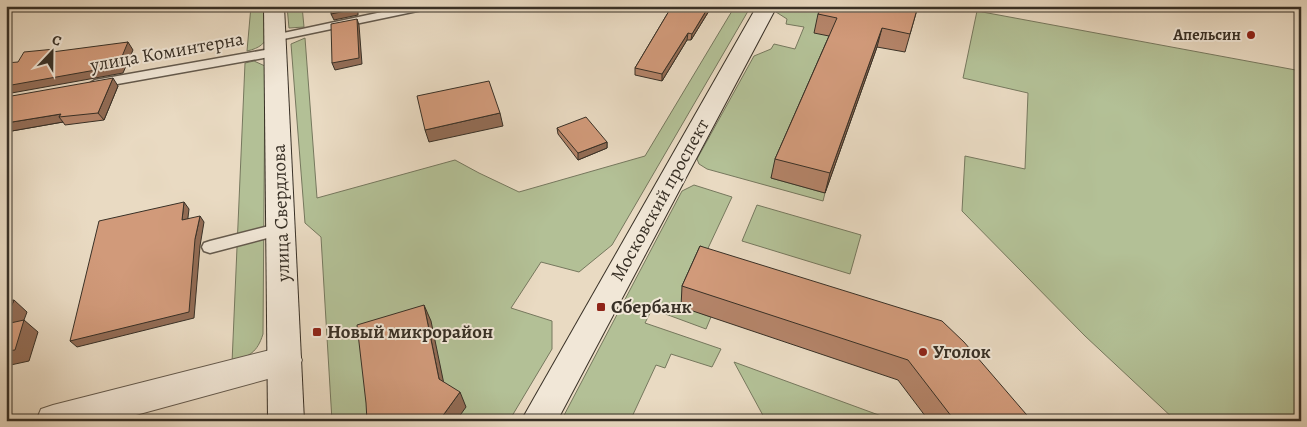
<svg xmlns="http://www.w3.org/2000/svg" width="1307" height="427" viewBox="0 0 1307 427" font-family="Alegreya,serif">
	<rect width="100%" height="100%" fill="#e9dac2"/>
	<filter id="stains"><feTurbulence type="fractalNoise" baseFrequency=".004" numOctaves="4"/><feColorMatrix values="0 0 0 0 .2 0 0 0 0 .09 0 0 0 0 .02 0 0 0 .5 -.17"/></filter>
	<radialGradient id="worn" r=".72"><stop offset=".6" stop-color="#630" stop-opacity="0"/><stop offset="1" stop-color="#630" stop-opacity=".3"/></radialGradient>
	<!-- green -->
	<g fill="#b3c096" stroke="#76785e">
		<path d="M251,6h16c0,24 7,39 -20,45z"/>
		<path d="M287,6h15l2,21 -15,1z"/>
		<path d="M735,6h16l-139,239 -33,27 -38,-10 -30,46 41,13v28l-43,72h-177l-11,-184 -16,-14 -14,-179 14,-6 12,160 138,-38 24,13 40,19 126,-36z"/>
		<path d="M779,6h43l11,31 -62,141 54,15 -2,8 -116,-32 -8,-5 -2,-5 57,-103 17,-7 3,-5 21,5 9,-22 -18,-3 1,-5 -11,-7z"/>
		<path d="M977,11l324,60v350h-125l-91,-85 -123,-125 3,-55 60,13 3,-76 -65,-15z"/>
		<path d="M254,61l11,5 -2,268c-6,19 -13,21 -31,29l13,-300z"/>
		<path d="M694,185l38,12 -51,109 30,11 -5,12 -54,-20 -7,14 76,26 -9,18 -41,-13 -6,14 -9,-3 -26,56h-69l121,-230z"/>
		<path d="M757,205l104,30 -11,39 -108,-33z"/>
		<path d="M734,362l161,59h-129z"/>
	</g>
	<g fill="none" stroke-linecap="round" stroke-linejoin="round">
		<defs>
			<g id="lane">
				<path d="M410,6h22l-5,3 -153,32 -6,-3 6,-3z"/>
				<path d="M276,48l4,1 2,3 -2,3 -185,33 -6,-4 6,-4z"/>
				<path d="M281,223l5,2 3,4 -3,4 -76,20 -6,-2 -2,-4 2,-4 6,-2z"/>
			</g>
			<path id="street" d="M286,346l12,4 4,10 -4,10 -12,4 -172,47h-78l5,-12 12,-4z"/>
			<g id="secondary">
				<path d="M264,6h20l20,415h-36z"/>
				<path d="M757,6h20l-220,415h-36z"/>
			</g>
		</defs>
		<!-- lane casing -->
		<use href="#lane" stroke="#645a4d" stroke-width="3"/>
		<!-- street casing -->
		<use href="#street" stroke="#645a4d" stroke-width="2"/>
		<!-- secondary casing -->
		<use href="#secondary" stroke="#383026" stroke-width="2"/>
		<!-- lane -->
		<use href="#lane" fill="#f1e7d7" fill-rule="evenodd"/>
		<!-- street -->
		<use href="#street" fill="#f1e7d7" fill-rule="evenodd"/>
		<!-- secondary -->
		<use href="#secondary" fill="#f1e7d7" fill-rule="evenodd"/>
	</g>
	<!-- wall -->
	<g fill="#b48469" stroke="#383026">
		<path d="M672,6h40l-21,34h-4l-25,41 -27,-6v-7z"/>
		<path d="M918,6l-13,46 -28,-5 -52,146 -54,-15 4,-19 54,-123 -15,-3 4,-19z"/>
		<path d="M118,86l-14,34 -39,5 -2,-3 -57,10v-35z"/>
		<path d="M557,128l50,14v6l-29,12 -20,-26z"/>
		<path d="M700,246l332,175h-103l-31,-41 -217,-73 1,-21z"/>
	</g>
	<!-- shaded-wall -->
	<g fill="#926c55" stroke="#383026">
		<path d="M356,6h2v9l-24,5 -3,-6z"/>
		<path d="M709,6h3l-21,34 1,-6z"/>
		<path d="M357,19l2,6 3,39 -27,6 -3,-7z"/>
		<path d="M882,28l-5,19 -52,146 5,-20z"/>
		<path d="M688,33l-1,7 -25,41v-7z"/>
		<path d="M128,42l5,8 -10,23 -117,21v-8z"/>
		<path d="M113,78l5,8 -14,34 -6,-7z"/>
		<path d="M500,113l3,13 -74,16 -4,-12z"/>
		<path d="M61,114l-2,3 4,5 -57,10v-9z"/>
		<path d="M607,142v6l-29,12v-7z"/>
		<path d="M184,202l5,7 -2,17 -5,-6z"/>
		<path d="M200,216l4,6 -4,24 -6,72 -117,29 -7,-6 125,-102z"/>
		<path d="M14,300l13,12 -9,24 -12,-10v-7z"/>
		<path d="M424,305l7,16 15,73 -7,-15z"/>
		<path d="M24,320l14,12 -9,29 -23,5v-15z"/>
		<path d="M460,392l6,15 -10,14h-17z"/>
	</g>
	<!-- building -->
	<g fill="#d19a7a" stroke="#383026">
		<path d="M331,6h25v3l-25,5z"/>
		<path d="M672,6h37l-17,28 -4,-1 -26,41 -27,-6z"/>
		<path d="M822,6h96l-8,28 -28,-6 -52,145 -55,-14 62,-141 -19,-4z"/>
		<path d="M357,19l2,39 -27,5 -1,-39z"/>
		<path d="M128,42l-10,24 -112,20v-23l12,-1 6,-10 31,-3 -3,3z"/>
		<path d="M113,78l-15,35 -39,4 2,-3 -55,9v-26z"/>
		<path d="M489,81l11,32 -75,17 -8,-34z"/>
		<path d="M586,117l21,25 -29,11 -21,-25z"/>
		<path d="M184,202l-2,18 18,-4 -5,23 -6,73 -119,29 29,-120z"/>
		<path d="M700,246l242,75 22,21 68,79h-77l-47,-61 -226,-74z"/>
		<path d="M14,300l-8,19v-18z"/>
		<path d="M424,305l15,74 21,13 -21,29h-72l-1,-18 -9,-78z"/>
		<path d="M24,320l-9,30 -9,1v-27z"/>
	</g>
	<!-- markers -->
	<g fill="#8f2418" stroke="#f1e7d7" stroke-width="2">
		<circle cx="1251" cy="35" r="5"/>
		<rect x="596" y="302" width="10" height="10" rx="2.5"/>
		<rect x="312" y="327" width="10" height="10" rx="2.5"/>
		<circle cx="923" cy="352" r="5"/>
	</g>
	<g text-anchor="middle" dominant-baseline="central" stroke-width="4" stroke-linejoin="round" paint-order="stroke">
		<!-- far-poi labels -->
		<g font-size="16" font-weight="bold" fill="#383026" stroke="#f1e7d7" text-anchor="end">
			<text x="1241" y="35">Апельсин</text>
		</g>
		<!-- street labels -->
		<g font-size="19" fill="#383026" stroke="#f1e7d7">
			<text transform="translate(167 52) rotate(-10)">улица Коминтерна</text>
			<text transform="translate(660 200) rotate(-61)">Московский проспект</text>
			<text transform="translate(281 213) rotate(-92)">улица Свердлова</text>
		</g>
		<!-- poi labels -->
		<g font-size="19" font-weight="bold" fill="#383026" stroke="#f1e7d7" text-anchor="start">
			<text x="611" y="307">Сбербанк</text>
			<text x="327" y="332">Новый микрорайон</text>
			<text x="933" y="352">Уголок</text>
		</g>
	</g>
	<!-- margin -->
	<rect width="1307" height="427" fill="none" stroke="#e9dac2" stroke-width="25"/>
	<rect x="8" y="8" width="1292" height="412" fill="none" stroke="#383026" stroke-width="2.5"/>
	<rect x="12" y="12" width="1282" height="402" fill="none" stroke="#383026"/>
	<!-- north arrow -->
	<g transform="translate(52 52) rotate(22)" stroke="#f1e7d7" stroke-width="4" paint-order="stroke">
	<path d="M0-4L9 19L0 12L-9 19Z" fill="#383026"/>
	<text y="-8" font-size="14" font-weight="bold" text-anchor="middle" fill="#383026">С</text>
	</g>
	<rect width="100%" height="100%" filter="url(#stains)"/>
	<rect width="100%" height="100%" fill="url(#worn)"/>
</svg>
